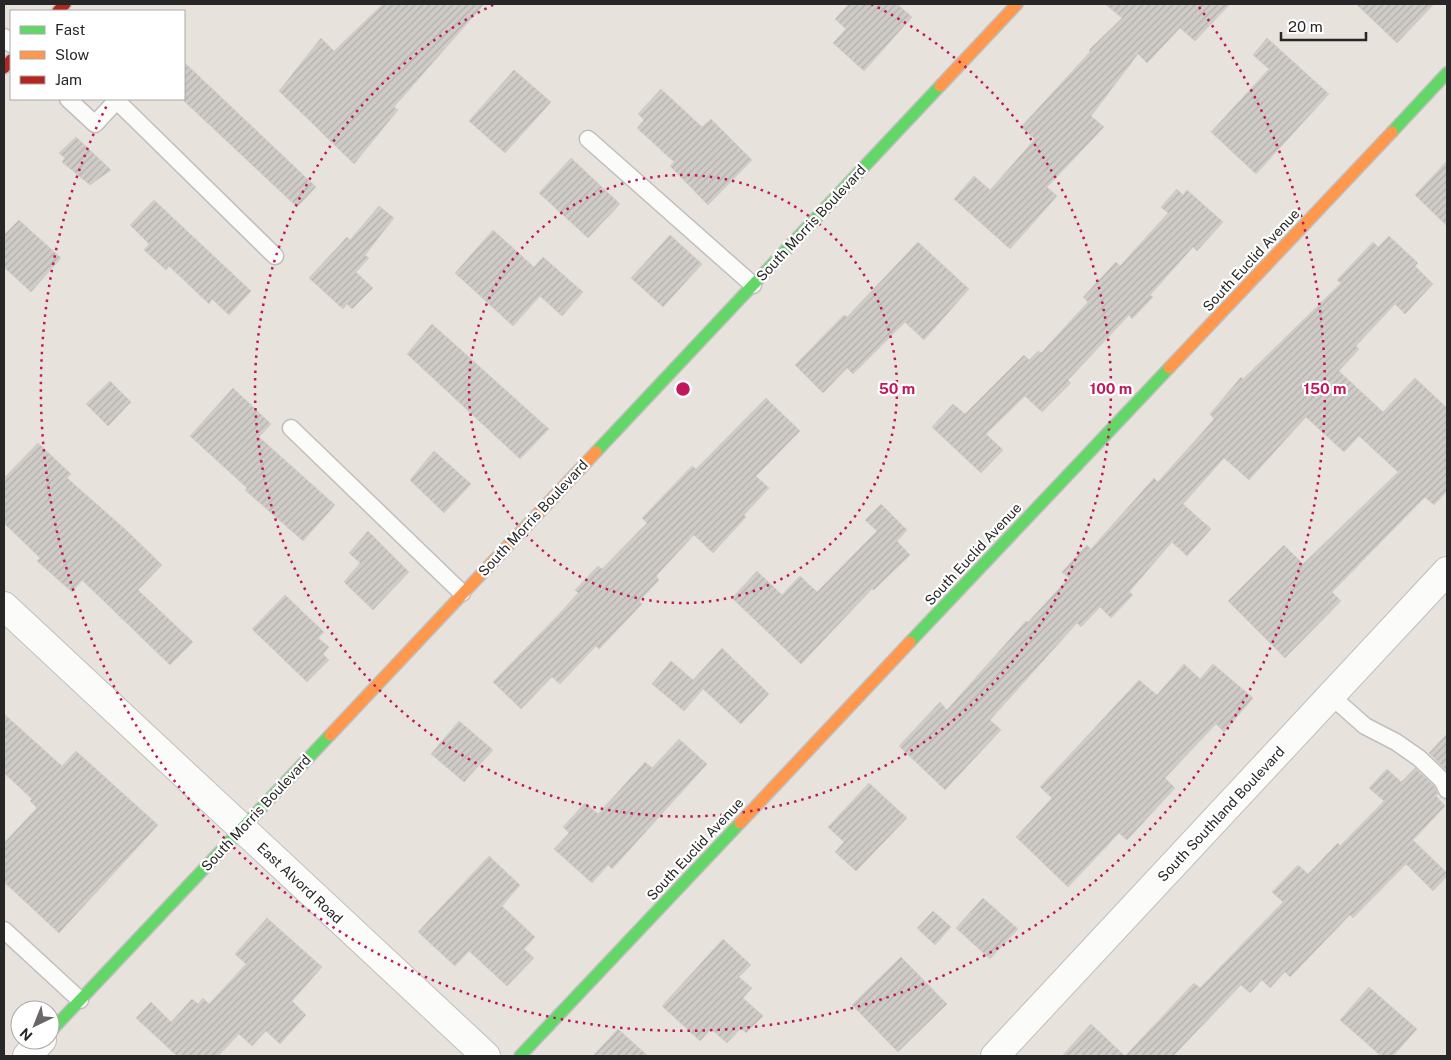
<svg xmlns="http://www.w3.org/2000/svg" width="1451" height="1060" viewBox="0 0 1451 1060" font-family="'Public Sans',sans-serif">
	<defs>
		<pattern id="building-hatch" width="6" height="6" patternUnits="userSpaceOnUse" patternTransform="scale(1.25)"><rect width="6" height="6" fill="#cfccc8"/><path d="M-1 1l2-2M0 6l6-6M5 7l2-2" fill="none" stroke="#b2afac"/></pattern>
	</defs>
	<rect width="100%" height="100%" fill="#e7e2dc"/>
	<!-- building -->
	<g fill="url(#building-hatch)" stroke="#d2cec8">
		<path d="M383,4h101l-90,103 4,3 -44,54 -75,-73 42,-53 13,13z"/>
		<path d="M849,4h48l15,13 -48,54 -31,-28 13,-14 -11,-10z"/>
		<path d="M1105,4h125l-35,37 -15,-13 -33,35 -9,-9 -47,62 13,11 -57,60 10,9 -47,53 -56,-50 20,-23 16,14 45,-51 -14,-12 69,-75 -1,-2 33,-32z"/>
		<path d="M1356,4h78l-37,39z"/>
		<path d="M1267,38l62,56 -73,80 -45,-42 58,-63 -16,-14z"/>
		<path d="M184,62l132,125 -19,20 -113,-106z"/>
		<path d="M514,70l37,32 -46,51 -36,-32z"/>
		<path d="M661,89l41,38 9,-8 41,41 -44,45 -38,-39 4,-4 -37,-34 7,-8 -6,-6z"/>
		<path d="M76,137l35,33 -21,15 -28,-23 3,-4 -6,-5z"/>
		<path d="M571,158l49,46 -32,34 -49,-45z"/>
		<path d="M1447,161v65l-32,-31z"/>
		<path d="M1177,189l6,6 4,-5 36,32 -26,29 -4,-4 -43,48 3,2 -21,22 -3,-4 -61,65 3,3 -29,29 -17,-16 -39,38 17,16 -22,23 -49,-46 21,-23 12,10 59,-59 5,5 9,-9 3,2 47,-51 -5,-5 33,-35 4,4 48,-53 -7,-6z"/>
		<path d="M154,200l97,91 -22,24 -17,-16 -3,5 -40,-38 -3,4 -22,-20 5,-6 -19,-19z"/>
		<path d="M379,206l15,12 -29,37 4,3 -13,14 17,16 -21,21 -5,-5 -4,5 -34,-31 38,-41 3,3z"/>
		<path d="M19,220l42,38 -30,34 -27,-25v-32z"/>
		<path d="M493,230l41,37 9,-10 40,35 -21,24 -22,-20 -27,30 -58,-53z"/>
		<path d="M670,235l32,29 -39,43 -32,-29z"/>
		<path d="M1389,236l29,27 -3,3 18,18 -28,30 -10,-10 -39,42 3,3 -20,22 44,41 32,-34 32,30v83l-13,14 -9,-8 -93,95 9,9 -56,57 -57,-57 56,-56 19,19 95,-92 -39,-36 -15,16 -38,-35 -57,63 -25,-22 -41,46 28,25 -24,27 -15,-14 -43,50 4,3 -22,23 -11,-11 -19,20 -4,-4 -87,97 11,10 -56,60 -46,-44 41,-44 7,8 79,-89 2,1 41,-44 -7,-6 25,-27 4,4 63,-71 4,4 42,-47 14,-16 -4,-5 31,-37 2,2 98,-96 -4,-3 36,-38 5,5z"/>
		<path d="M918,242l51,47 -45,51 -19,-18 -52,52 -6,-6 -24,25 -28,-28 49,-50 3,2z"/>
		<path d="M432,324l117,105 -29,30 -113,-105z"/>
		<path d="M110,381l21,21 -23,24 -22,-22z"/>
		<path d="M233,388l38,36 -12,13 76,68 -32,36 -58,-51 2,-2 -57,-52z"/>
		<path d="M766,398l34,33 -44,45 13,12 -25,27 2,2 -33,36 -19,-18 -38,41 3,4 -20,21 3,3 -43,45 -3,-3 -36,38 -8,-7 -31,32 -28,-27 70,-72 15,-17 -3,-3 23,-24 4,3 45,-46 -5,-5 50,-52 4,3z"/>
		<path d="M38,443l33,31 -4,4 59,52 36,35 -24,25 55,52 -23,23 -88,-85 -10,12 -35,-31 3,-3 -36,-35v-45z"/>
		<path d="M434,451l37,33 -27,29 -34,-33z"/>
		<path d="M881,504l26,26 -10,11 13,14 -36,35 -2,-1 -71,75 -69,-66 25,-27 25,24 18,-19 17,16 60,-61 -12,-11z"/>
		<path d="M368,531l41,41 -36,38 -29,-28 16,-19 -11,-10z"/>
		<path d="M285,595l39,37 -6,6 11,9 -6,7 6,6 -22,22 -55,-53z"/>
		<path d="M722,648l47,46 -28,30 -38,-35 -19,22 -32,-27 19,-23 22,19z"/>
		<path d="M1184,664l16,15 13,-15 40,34 -29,34 -8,-8 -51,54 10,10 -48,52 -8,-7 -51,54 -52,-50 36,-39 -12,-11 99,-107 18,15z"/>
		<path d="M4,714l58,52 14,-15 82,74 -99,108 -55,-51v-39l33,-35 -7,-7 2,-2 -28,-26z"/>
		<path d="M459,721l34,29 -29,32 -33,-28z"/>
		<path d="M1447,734v37l-18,-18z"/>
		<path d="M679,739l28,25 -95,105 -4,-4 -16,18 -38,-34 15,-16 -6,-6 22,-24 13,11 47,-52 7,6z"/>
		<path d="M1415,768l19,18 4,8 -2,2 9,10 -32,34 34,33v3l-14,15 -27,-27 -53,54 -3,-3 -60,62 -5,-5 -15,16 -8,-8 -12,13 -9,-8 -68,71h-111l29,-32 34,32 69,-73 6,5 83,-86 -11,-10 26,-27 10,9 30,-31 2,3 44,-45 -15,-13 18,-19 14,13z"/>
		<path d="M869,783l38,35 -51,53 -21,-19 9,-10 -16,-15z"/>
		<path d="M489,856l31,29 -18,21 33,31 -11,12 10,9 -27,28 -38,-35 -14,15 -37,-34z"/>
		<path d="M983,898l35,31 -28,30 -34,-31z"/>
		<path d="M933,911l18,16 -16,18 -18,-17z"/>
		<path d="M267,918l55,49 -30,34 14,14 -26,29 -14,-13 -14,15 -13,-12 -21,22h-41l-41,-38 15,-16 20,20 21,-23 6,5 5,-6 6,6 37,-40 -11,-10z"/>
		<path d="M723,939l28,26 -12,12 13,11 -9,10 20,18 -17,17 -5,-5 -14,15 -16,-14 -11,12 -38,-35z"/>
		<path d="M901,957l46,47 -49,48 -46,-47z"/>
		<path d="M1369,987l48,42 -24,27h-12l-41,-36z"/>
		<path d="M618,1029l30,27h-55z"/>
	</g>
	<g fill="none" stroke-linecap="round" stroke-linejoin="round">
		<defs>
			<g id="lane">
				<path d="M4,37l7,7"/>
				<path d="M68,99l27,25 23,-25"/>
				<path d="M116,100l159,156"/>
				<path d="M588,139l165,146"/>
				<path d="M291,428l171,165"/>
				<path d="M1331,696l34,30 31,16 23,16 23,22 5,10"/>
				<path d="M4,930l76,70"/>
			</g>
			<g id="street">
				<path d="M4,606l482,450"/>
				<path d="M27,1056l15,-16"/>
				<path d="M995,1056l452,-485"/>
			</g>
			<g id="fast">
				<path d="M1392,132l55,-59"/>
				<path d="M596,452l344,-366"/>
				<path d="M910,642l259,-274"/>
				<path d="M50,1032l280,-297"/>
				<path d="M520,1056l220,-233"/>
			</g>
			<g id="slow">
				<path d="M940,86l77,-82"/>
				<path d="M1169,368l223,-236"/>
				<path d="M330,735l266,-283"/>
				<path d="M740,823l170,-181"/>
			</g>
			<g id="jam">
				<path d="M58,11l7,-7"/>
				<path d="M4,68l7,-8"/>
			</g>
		</defs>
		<!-- lane casing -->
		<use href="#lane" stroke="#c0bebe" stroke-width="19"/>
		<!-- street casing -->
		<use href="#street" stroke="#c0bebe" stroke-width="30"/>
		<!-- fast casing -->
		<use href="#fast" stroke="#c0bebe" stroke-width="14"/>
		<!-- slow casing -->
		<use href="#slow" stroke="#c0bebe" stroke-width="14"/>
		<!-- jam casing -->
		<use href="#jam" stroke="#c0bebe" stroke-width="14"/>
		<!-- lane -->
		<use href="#lane" stroke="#fbfbfa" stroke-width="16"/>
		<!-- street -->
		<use href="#street" stroke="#fbfbfa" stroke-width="28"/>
		<!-- fast -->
		<use href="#fast" stroke="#63d668" stroke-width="11"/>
		<!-- slow -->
		<use href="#slow" stroke="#ff974d" stroke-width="11"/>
		<!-- jam -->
		<use href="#jam" stroke="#b3261e" stroke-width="11"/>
	</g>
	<!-- distance rings -->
	<g fill="none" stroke="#c2185b" stroke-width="2.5" stroke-dasharray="2.5 5">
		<circle cx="683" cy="389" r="214"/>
		<path d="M871 4A428 428 0 1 1 495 4"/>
		<path d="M1199 7A642 642 0 1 1 108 103"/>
	</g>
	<g text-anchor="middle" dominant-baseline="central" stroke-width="4.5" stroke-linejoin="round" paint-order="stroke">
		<!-- street labels -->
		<g font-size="14" fill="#272727" stroke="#fff">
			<text transform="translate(811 223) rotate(-47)">South Morris Boulevard</text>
			<text transform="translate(1251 260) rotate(-47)">South Euclid Avenue</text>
			<text transform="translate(533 518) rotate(-47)">South Morris Boulevard</text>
			<text transform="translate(973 554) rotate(-47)">South Euclid Avenue</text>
			<text transform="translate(256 813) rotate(-47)">South Morris Boulevard</text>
			<text transform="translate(1221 814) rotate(-47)">South Southland Boulevard</text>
			<text transform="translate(695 849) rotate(-47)">South Euclid Avenue</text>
			<text transform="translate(300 883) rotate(43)">East Alvord Road</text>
		</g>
	</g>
	<circle cx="683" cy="389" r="8" fill="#c2185b" stroke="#fff" stroke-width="2.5"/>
	<g font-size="15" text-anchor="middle" font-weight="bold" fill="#c2185b" stroke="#fff" stroke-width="4.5" stroke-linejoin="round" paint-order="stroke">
		<text x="897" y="394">50 m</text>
		<text x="1111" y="394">100 m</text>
		<text x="1325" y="394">150 m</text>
	</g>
	<!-- border -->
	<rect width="1451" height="1060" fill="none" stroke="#272727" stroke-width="10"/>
	<!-- legend -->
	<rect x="10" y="10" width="175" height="90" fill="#ffffff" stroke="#a9a9a9"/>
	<rect x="20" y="26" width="25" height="8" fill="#63d668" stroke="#a9a9a9"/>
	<text x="55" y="35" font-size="15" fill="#272727">Fast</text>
	<rect x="20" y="51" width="25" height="8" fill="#ff974d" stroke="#a9a9a9"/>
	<text x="55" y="60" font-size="15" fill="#272727">Slow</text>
	<rect x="20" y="76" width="25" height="8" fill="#b3261e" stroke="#a9a9a9"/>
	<text x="55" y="85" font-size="15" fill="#272727">Jam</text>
	<!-- north arrow -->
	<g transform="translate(35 1025) rotate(223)"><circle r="24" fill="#ffffff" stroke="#a9a9a9"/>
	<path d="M0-4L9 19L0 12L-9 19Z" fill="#6a6866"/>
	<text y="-8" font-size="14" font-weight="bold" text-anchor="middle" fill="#272727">N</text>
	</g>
	<!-- scale -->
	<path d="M1281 32v8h85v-8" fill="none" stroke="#272727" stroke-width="2.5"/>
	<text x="1288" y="32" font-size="15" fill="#272727" stroke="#ffffff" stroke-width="4" paint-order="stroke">20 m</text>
</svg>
